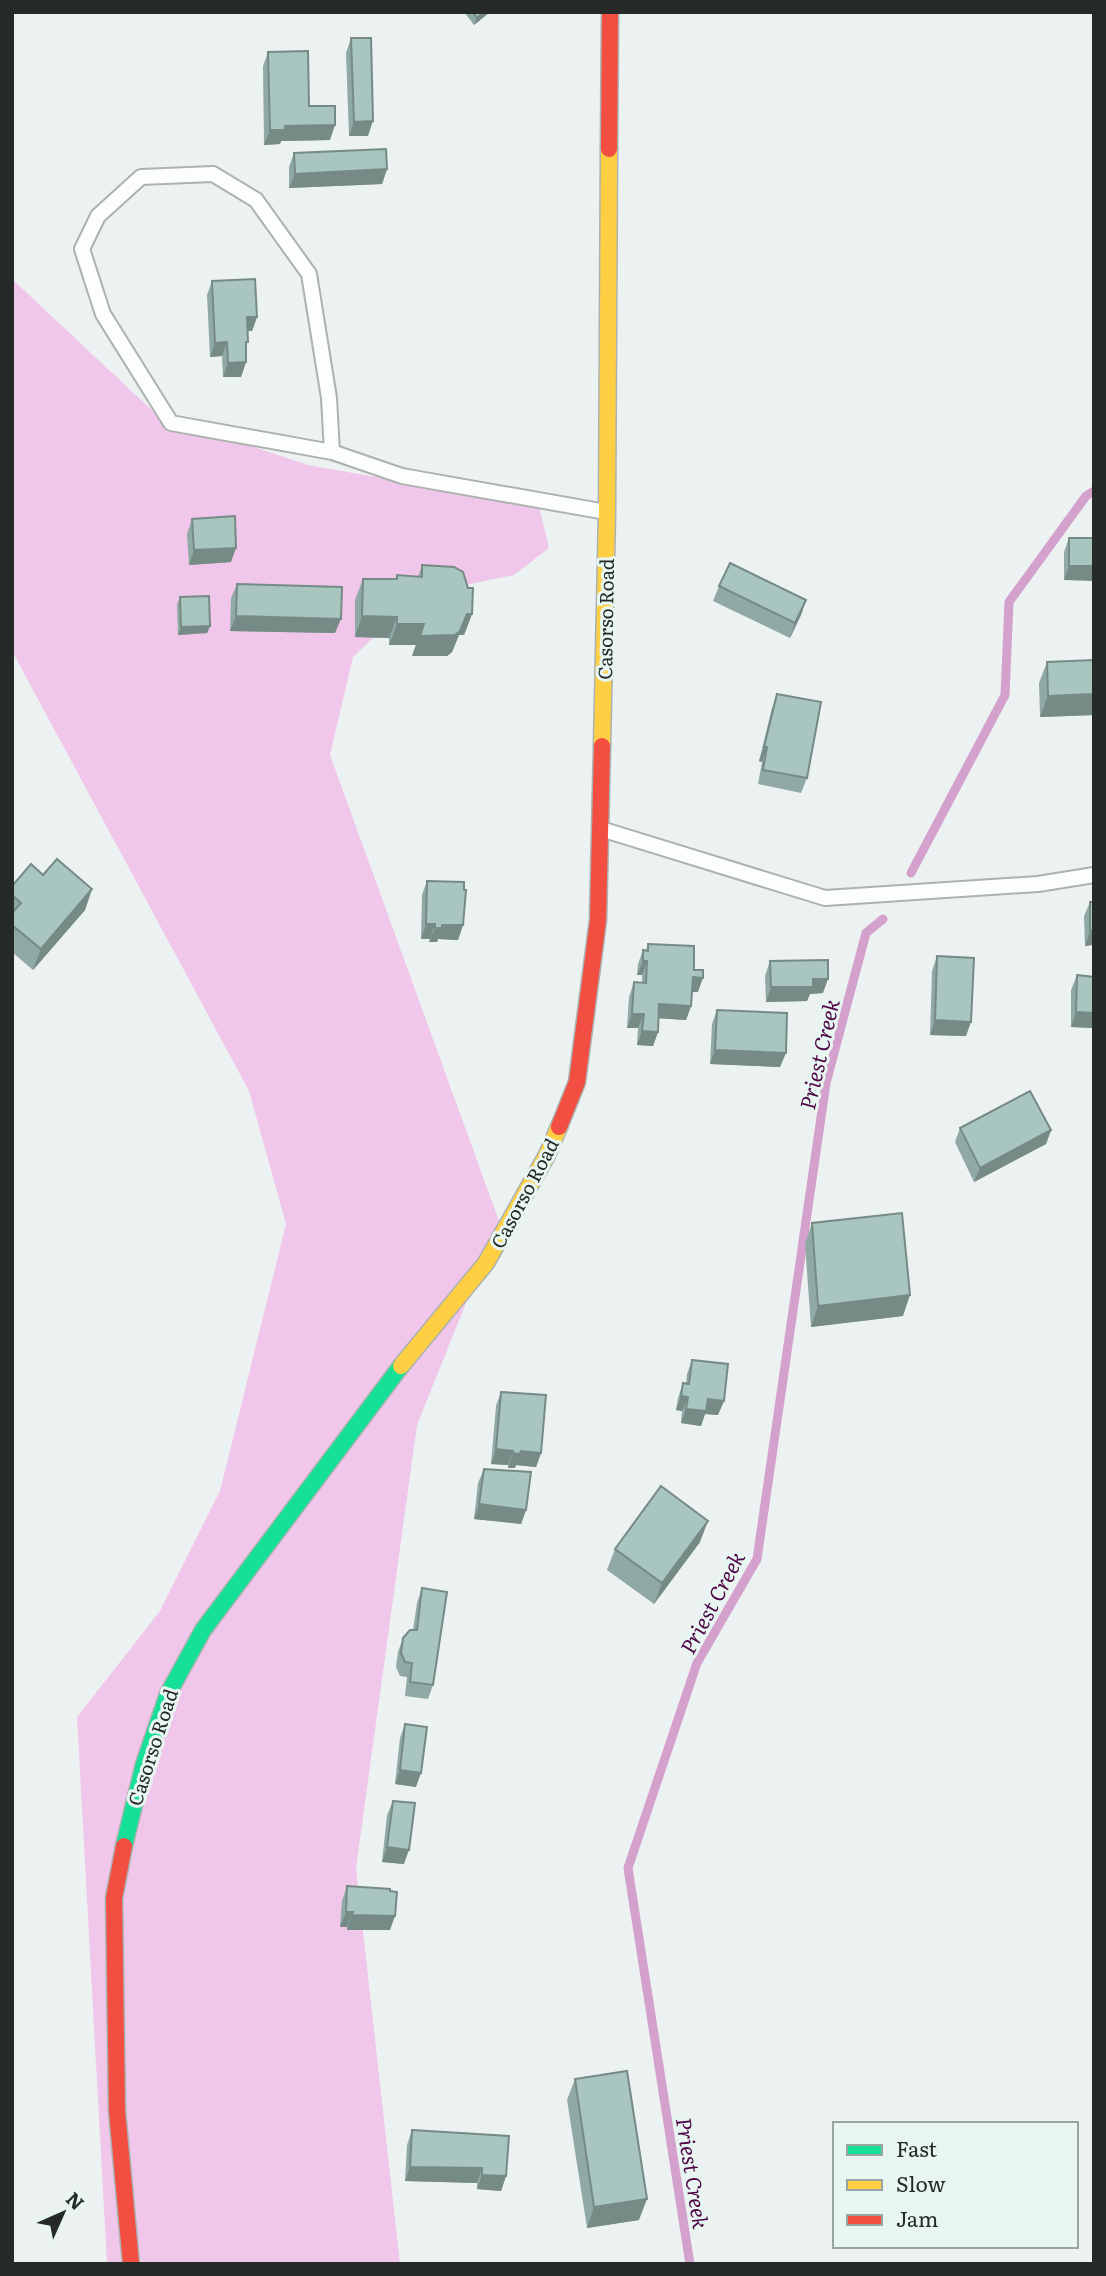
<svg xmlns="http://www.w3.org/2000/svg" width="1106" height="2276" viewBox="0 0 1106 2276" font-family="Literata,serif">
	<rect width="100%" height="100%" fill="#ecf2f1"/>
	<!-- forest -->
	<path fill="#f0c7ea" d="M12,279l144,135 152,51 231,41 10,42 -35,27 -97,20 -64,62 -23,98 169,466 -82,204 -61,443 44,396h-293l-30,-547 83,-106 60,-120 66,-267 -37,-133 -237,-440z"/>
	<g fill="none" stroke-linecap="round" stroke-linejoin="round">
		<!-- stream -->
		<g stroke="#d4a0cc" stroke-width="9">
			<path d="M911,873l94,-178 4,-93 77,-106 8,-5"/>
			<path d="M690,2264l-62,-396 69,-205 60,-104 69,-476 40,-150 17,-14"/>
		</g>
		<defs>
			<g id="lane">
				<path d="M332,452l-161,-29 -68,-109 -21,-65 16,-33 43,-39 72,-3 43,26 53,74 20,124 3,54 70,24 204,36"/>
				<path d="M601,829l224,69 213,-14 56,-9"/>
			</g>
			<path id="fast" d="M124,1846l20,-82 24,-70 35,-64 198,-264"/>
			<g id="slow">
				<path d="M602,746l5,-234 2,-363"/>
				<path d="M401,1366l85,-103 61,-108 12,-28"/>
			</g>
			<g id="jam">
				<path d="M609,149l1,-137"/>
				<path d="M559,1127l18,-45 21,-162 4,-174"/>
				<path d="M124,1846l-10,52 3,213 14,153"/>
			</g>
		</defs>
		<!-- lane casing -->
		<use href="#lane" stroke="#acb2b0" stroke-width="18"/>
		<!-- fast casing -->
		<use href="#fast" stroke="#acb2b0" stroke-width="19"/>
		<!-- slow casing -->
		<use href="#slow" stroke="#acb2b0" stroke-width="19"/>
		<!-- jam casing -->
		<use href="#jam" stroke="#acb2b0" stroke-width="19"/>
		<!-- lane -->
		<use href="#lane" stroke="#fcfdfd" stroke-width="14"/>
		<!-- fast -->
		<use href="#fast" stroke="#16e098" stroke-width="16"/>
		<!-- slow -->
		<use href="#slow" stroke="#ffcf43" stroke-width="16"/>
		<!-- jam -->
		<use href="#jam" stroke="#f24e42" stroke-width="16"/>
	</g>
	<!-- wall -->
	<g fill="#90a9a4">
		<path d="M464,12h26l-16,13z"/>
		<path d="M351,38l17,98h-19l-3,-83z"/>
		<path d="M268,52l41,54 21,34 -49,1 -1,3 -16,1 -1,-79z"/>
		<path d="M294,153l93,16 -5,15 -93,4v-21z"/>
		<path d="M212,281l45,36 -5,14h-4l-2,17v14l-5,15h-18l-1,-21 -12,1 -3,-62z"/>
		<path d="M192,519l39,43 -42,3 -2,-31z"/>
		<path d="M1069,538h25l-30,42v-28z"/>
		<path d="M422,565l50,49 -8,21h-5l-7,17 -5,4h-35l4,-11h-27v-7l-34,-1v-37l8,-21h32l2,-4 21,2z"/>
		<path d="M237,584l98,49 -105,-2 1,-33z"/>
		<path d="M719,586l87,14 -5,15 -11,23 -77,-37z"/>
		<path d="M180,597l30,29 -3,7 -29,2 -1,-30z"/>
		<path d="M1094,660v55l-54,2 -1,-34 8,-21z"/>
		<path d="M777,694l30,84 -6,15 -43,-9 4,-22 -3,-1 13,-53z"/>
		<path d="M43,875l49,14 -7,21 -52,60 -21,-18v-66z"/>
		<path d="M427,881l36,44 -5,15 -20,-1 -1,3h-8l1,-3h-9l1,-44z"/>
		<path d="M1090,902h4v126l-23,-1v-37l6,-15 16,2 -1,-32 -7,1 -1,-30z"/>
		<path d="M648,944l46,26 4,22h-6l-1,14 -5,14 -28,-2v14l-5,14 -16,-1 1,-17h-11l2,-31 5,-15h8v-7h-5l1,-11 5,-14h3z"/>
		<path d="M937,956l29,80 -36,-1 2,-64z"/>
		<path d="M770,961l53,32 -13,1 -3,7 -41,1 -1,-26z"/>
		<path d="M717,1010l63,57 -70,-3 2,-40z"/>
		<path d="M960,1128l91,2 -5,14 -72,38 -19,-40z"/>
		<path d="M812,1223l91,93 -92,11 -6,-83z"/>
		<path d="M692,1360l26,55 -13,-1 -4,12 -20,-3 1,-12 -6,-1 2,-12 5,-15 3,1 1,-10z"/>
		<path d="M501,1392l40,61 -5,14 -20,-2 -1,3h-7v-3l-17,-1 5,-58z"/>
		<path d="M484,1469l42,41 -5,14 -47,-5 4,-36z"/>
		<path d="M700,1542l-46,62 -47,-34 8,-21z"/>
		<path d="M422,1588l11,97 -5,14 -23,-3 2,-19 -7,-1 -4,-9 2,-15 5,-14 10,-8 4,-27z"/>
		<path d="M405,1724l11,63 -21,-3 5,-46z"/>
		<path d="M393,1801l11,63 -22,-2 5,-47z"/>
		<path d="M347,1886l43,44h-43v-3h-7l2,-26z"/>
		<path d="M575,2079l64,141 -52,8 -20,-128z"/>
		<path d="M412,2130l94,46 -5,15 -24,-2v-6l-72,-2 2,-36z"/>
	</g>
	<!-- shaded-wall -->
	<g fill="#768a86">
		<path d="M484,12h6l-16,13 3,-7z"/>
		<path d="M373,121l-5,15h-19l5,-14z"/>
		<path d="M335,125l-5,15 -49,1 -1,3 -16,1 6,-15 15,-4z"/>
		<path d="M387,169l-5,15 -93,4 6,-14z"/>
		<path d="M247,317h10l-5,14h-10z"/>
		<path d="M227,342l-5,14 -12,1 5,-14z"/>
		<path d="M246,362l-5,15h-18l5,-14z"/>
		<path d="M236,548l-5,14 -42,3 5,-15z"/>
		<path d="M1069,566h25v15l-30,-1z"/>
		<path d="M806,600l-5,15 -11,23 5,-15z"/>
		<path d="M467,614h5l-8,21h-5l-7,17 -5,4h-35l4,-11h-27l8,-21z"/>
		<path d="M236,616l105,3 -6,14 -105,-2z"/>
		<path d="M362,616l35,1 -8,21 -34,-1z"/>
		<path d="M210,626l-3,7 -29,2 3,-8z"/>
		<path d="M1094,694v21l-54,2 8,-21z"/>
		<path d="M764,747h3l-5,15 -3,-1z"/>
		<path d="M92,889l-7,21 -52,60 8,-21z"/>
		<path d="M426,924h9l-5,15h-9z"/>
		<path d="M442,925h21l-5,15 -20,-1 -1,3h-8l6,-14z"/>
		<path d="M1090,931h4v8l-2,6 -7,1z"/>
		<path d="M643,961h4l-5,14h-5z"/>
		<path d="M693,977l10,1 -5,14h-10z"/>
		<path d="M813,979h15l-5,14 -13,1 -3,7 -41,1 5,-15z"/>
		<path d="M659,1004l32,2 -5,14 -32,-2z"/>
		<path d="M1076,1012l18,1v15l-23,-1z"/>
		<path d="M632,1014h12l-6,14h-11z"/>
		<path d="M935,1020l36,2 -5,14 -36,-1z"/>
		<path d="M642,1031l16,1 -5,14 -16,-1z"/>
		<path d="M715,1050l71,3 -6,14 -70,-3z"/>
		<path d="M1051,1130l-5,14 -72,38 6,-14z"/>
		<path d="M910,1295l-7,21 -92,11 7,-21z"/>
		<path d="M681,1396l7,1 -6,14 -6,-1z"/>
		<path d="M708,1399l16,2 -6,14 -13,-1 -4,12 -20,-3 5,-14z"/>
		<path d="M496,1449l17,2 -5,14 -17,-1z"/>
		<path d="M521,1451l20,2 -5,14 -20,-2 -1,3h-7l5,-15z"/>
		<path d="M479,1504l47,6 -5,14 -47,-5z"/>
		<path d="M708,1521l-8,21 -46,62 8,-21z"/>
		<path d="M400,1770l21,3 -5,14 -21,-3z"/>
		<path d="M387,1847l22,3 -5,14 -22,-2z"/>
		<path d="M346,1912h7l-6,15h-7z"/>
		<path d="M352,1915l43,1 -5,14h-43z"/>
		<path d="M410,2167l72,1 -5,15 -72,-2z"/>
		<path d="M482,2175l24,1 -5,15 -24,-2z"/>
		<path d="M647,2199l-8,21 -52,8 7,-21z"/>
	</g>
	<!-- building -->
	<g fill="#a8c5bf" stroke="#768a86" stroke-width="2">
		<path d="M473,12h11l-7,6z"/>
		<path d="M351,38h20l2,83 -19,1z"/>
		<path d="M308,51l1,55h26v19l-50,1v4h-15l-2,-78z"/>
		<path d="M386,149l1,20 -92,5 -1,-21z"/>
		<path d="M255,279l2,38h-10l1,25h-2v20l-18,1 -1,-21 -12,1 -3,-62z"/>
		<path d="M235,516l1,32 -42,2 -2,-31z"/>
		<rect x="1069" y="538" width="25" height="28"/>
		<path d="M730,563l76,37 -11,23 -76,-37z"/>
		<path d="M422,565l32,2 9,5 5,16h5l-1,26h-5l-7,17 -5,4 -35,1 4,-12h-27v-7l-35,-1 1,-37h34v-4l25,2z"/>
		<path d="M237,584l105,3 -1,32 -105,-3z"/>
		<path d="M209,596l1,30 -29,1 -1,-30z"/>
		<path d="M1094,660v34l-46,2 -1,-34z"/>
		<path d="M777,694l44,8 -14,76 -44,-8 4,-23h-3z"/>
		<path d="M57,859l35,30 -51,60 -29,-24v-12l9,-10 -9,-8v-9l19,-22 12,11z"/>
		<path d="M427,881l37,1v8h2l-3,35h-21v3h-7v-4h-9z"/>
		<rect x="1090" y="902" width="4" height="29"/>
		<path d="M648,944l46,2v24h9v8l-10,-1 -2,29 -32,-2 -1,28 -16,-1 2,-17h-12l2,-32 12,1 1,-22h-4v-11l5,1z"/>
		<path d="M937,956l37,2 -3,64 -36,-2z"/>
		<path d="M828,960v19h-15v8h-42l-1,-26z"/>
		<path d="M1077,975l17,2v36l-18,-1z"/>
		<path d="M717,1010l70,3 -1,40 -71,-3z"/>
		<path d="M1030,1091l21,39 -71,38 -20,-40z"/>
		<path d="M902,1213l8,82 -92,11 -6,-83z"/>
		<path d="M692,1360l36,4 -4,37 -16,-2 -2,12 -20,-2 2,-12 -7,-1 2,-13 6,1z"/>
		<path d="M501,1392l45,3 -5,58 -20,-2 -1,3 -7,-1v-2l-17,-2z"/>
		<path d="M484,1469l47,3 -5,38 -47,-6z"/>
		<path d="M661,1486l47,35 -46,62 -47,-34z"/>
		<path d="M422,1588l25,4 -14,93 -23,-3 2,-19 -7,-1 -4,-9 2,-15 7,-8h7z"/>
		<path d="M405,1724l22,3 -6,46 -21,-3z"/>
		<path d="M393,1801l22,2 -6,47 -22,-3z"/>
		<path d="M347,1886l43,3v2l7,1 -2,24 -43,-1 1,-3h-7z"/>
		<path d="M627,2071l20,128 -53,8 -19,-128z"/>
		<path d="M412,2130l97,6 -3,40 -24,-1v-7l-72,-1z"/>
	</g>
	<g text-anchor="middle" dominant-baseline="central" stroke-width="6" stroke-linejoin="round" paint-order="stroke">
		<!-- street labels -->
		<g font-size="19" fill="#252a29" stroke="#e8f6f2">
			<text transform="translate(605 619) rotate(-89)">Casorso Road</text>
			<text transform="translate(524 1193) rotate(-62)">Casorso Road</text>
			<text transform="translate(152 1747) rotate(-72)">Casorso Road</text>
		</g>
		<!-- water labels -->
		<g font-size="21" font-style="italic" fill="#4f0647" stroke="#e8f6f2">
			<text transform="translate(818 1054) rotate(-77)">Priest Creek</text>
			<text transform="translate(711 1602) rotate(-62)">Priest Creek</text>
			<text transform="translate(694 2173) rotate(81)">Priest Creek</text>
		</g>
	</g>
	<!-- border -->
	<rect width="1106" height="2276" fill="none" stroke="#252a29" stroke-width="28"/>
	<!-- legend -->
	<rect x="833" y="2122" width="245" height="126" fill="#e8f6f2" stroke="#9aa4a2" stroke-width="2"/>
	<rect x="847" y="2145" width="35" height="10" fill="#16e098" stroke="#9aa4a2" stroke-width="2"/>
	<text x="896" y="2157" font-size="21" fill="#252a29">Fast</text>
	<rect x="847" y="2180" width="35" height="10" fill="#ffcf43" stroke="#9aa4a2" stroke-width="2"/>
	<text x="896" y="2192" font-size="21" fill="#252a29">Slow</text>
	<rect x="847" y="2215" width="35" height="10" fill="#f24e42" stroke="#9aa4a2" stroke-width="2"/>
	<text x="896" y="2227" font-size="21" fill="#252a29">Jam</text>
	<!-- north arrow -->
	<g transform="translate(63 2213) rotate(45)" stroke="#e8f6f2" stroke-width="5" paint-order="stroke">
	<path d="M0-5L12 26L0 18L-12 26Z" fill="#252a29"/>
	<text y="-10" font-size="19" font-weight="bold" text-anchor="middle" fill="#252a29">N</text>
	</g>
</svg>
